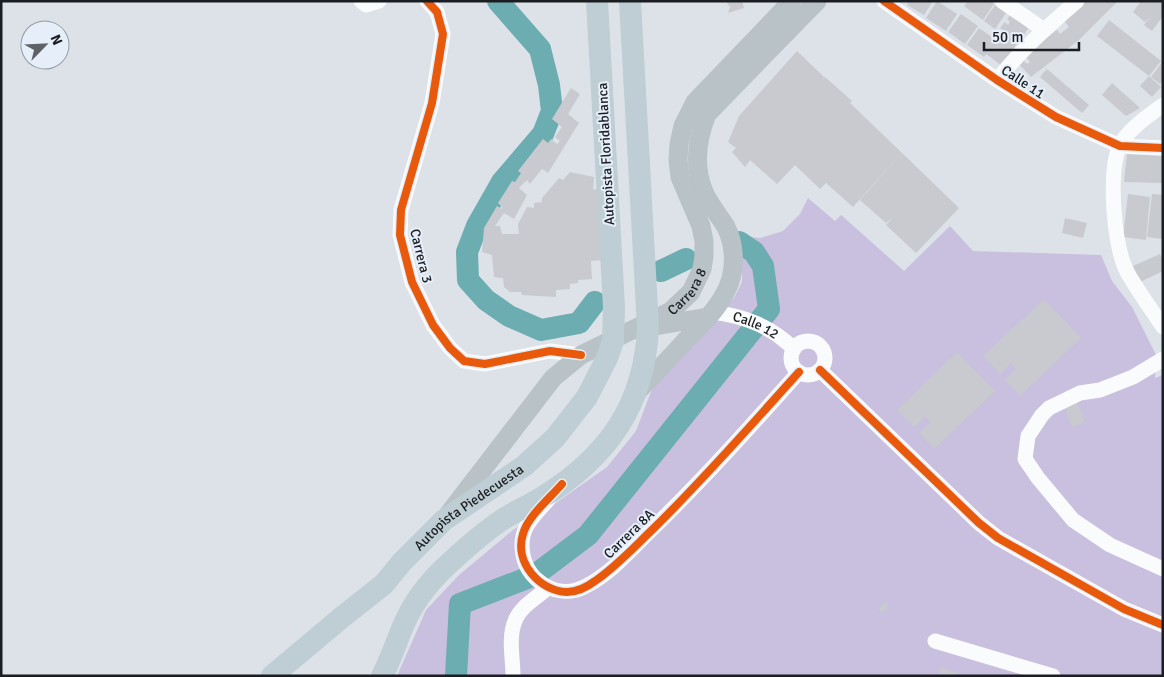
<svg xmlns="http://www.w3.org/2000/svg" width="1164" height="677" viewBox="0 0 1164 677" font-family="Signika,sans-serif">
	<rect width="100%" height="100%" fill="#dde2e8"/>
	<!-- green -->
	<path fill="#c9bfde" d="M808,198l27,23 6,-6 63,56 46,-45 23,25 128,4 11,26 20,26 24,48 -1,23 8,-3v301h-766l29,-66 33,-35 54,-45 37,-23 57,-40 29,-36 16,-42 82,-91 8,-16v-21l-4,-25 22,2 23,-7 17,-17z"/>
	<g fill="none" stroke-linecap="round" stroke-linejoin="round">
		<!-- river -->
		<g stroke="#6badb1" stroke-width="22">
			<path d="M498,1l42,48 9,36 3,26 -9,23 -41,48 -25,44 -10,26 1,28 18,20 23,16 32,14 38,-7 16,-21"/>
			<path d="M661,271l25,-12"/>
			<path d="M456,676l4,-72 75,-29 53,-40 181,-226 -6,-43 -9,-14 -15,-10"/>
		</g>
	</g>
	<!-- building -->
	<g fill="#c8cacf">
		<path d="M726,1h16l2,7 -16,5 2,-6z"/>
		<path d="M909,1h24l-9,14 -17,-10z"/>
		<path d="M937,1l20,13 -11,17 -20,-13z"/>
		<path d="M968,1h23l3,3 -11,16 -19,-14z"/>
		<path d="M1086,1h32l-39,39 -48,37 -15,-16 4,-4 7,7 3,-2 -6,-8 33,-24 3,4 9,-7 -5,-6z"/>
		<path d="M1141,1h22v15l-11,15 -8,-6 7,-9 -6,6 -12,-10z"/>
		<path d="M995,5l11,8 -11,16 -11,-8z"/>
		<path d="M1012,13l18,13 -29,39 -15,-11 -2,3 -17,-12 12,-17 17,12 7,-10 -3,-2 5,-6 3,3 2,-3 -3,-3z"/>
		<path d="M961,14l17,12 -13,18 -17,-12z"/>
		<path d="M1109,20l52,41 -12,15 -52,-40z"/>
		<path d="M797,51l27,26 -3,4 4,-4 27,24 -2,2 52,50 -49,54 -27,-24 -6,6 -25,-24 -18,19 -27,-24 -5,7 -13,-15 4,-4 -8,-6 11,-26z"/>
		<path d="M1163,61v19l-3,4 -9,-7z"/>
		<path d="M1047,69l42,36 -7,8 -42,-36z"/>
		<path d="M1149,76l12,11 -9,10 -12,-11z"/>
		<path d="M1112,83l28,25 -14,8 -24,-21z"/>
		<path d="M571,88l9,6 -12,20 11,9 -31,50 -6,-4 -12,15 -3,-4 -8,8 8,7 -13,24 -10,-6 -9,13h5l2,8h17l-1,-10 9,-17 7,1v-5l8,-1v-4l17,-20 4,2 7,-8 24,5 -1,12 5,1 6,70 -13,1 1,18 -14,1v3l-8,1v5l-14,1v7l-34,-2 -1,-3h-11l-6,-5 -1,-9 -9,-1 -2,-22 -10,-3 2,-24 13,-22 5,3v-2l-4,-4 14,-22 3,1 6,-9 -3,-2 25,-32 5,4 3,-4 6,5 3,-3 -5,-4 7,-10 -10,-8z"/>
		<path d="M902,153l57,55 -43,45 -30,-28 7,-8 -7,6 -26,-23z"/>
		<path d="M1127,154l36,2v27l-39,-1z"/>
		<path d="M1128,194l22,3 -4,43 -23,-3z"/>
		<path d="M1152,194l11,1v44l-16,-2z"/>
		<path d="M1065,218l22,5 -4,15 -21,-5z"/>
		<path d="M1160,254l3,6v11l-23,11 -7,-16z"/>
		<path d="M1044,299l37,39 -61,58 -15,-16 11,-11 -5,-6 -11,11 -17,-18z"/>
		<path d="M957,352l38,39 -61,58 -15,-16 11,-11 -5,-6 -11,11 -17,-17z"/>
		<path d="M1077,402l8,20 -13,5 -8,-21z"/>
		<path d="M885,602l4,4 -7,7 -4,-4z"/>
		<path d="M941,667l23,9h-26z"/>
	</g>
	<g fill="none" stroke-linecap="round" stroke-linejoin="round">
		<!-- minor -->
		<g stroke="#fafbfc" stroke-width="15">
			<path d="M361,1l5,4 13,-4"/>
			<path d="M427,1l10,11 6,22 -11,69 -31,107 -1,25 12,47 21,43 17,23 14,13 21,3 65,-13 31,4"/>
			<path d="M884,1l113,79 59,37 64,29 43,2"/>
			<path d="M1002,1l42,29"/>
			<path d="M997,80c24,-30 51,-54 80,-79"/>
			<path d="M1163,105c-14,10 -37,26 -44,42 -11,28 -5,99 8,125 11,19 24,37 36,55"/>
			<path id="s1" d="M712,312c32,4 59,14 82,37"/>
			<circle cx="808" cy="358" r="17"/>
			<path d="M1163,359l-30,18 -33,13 -20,3 -31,15 -7,7 -14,21 -3,23 13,19 35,42 37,25 53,24"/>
			<path d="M820,370l159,153 19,15 126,71 39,16"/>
			<path d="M548,500c-16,18 -30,29 -25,55 5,27 36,45 61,32 25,-12 45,-35 64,-54 53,-51 102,-106 151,-161"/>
			<path d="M935,641l118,35"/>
			<path d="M513,676c0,-17 -5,-39 2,-55 5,-14 22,-24 33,-33"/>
		</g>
		<!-- major -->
		<g stroke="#b9c2c6" stroke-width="19">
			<path d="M655,326l53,-9"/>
			<path d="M636,393c17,-18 34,-35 50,-53 14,-14 30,-29 39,-47 11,-19 11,-46 1,-66 -7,-12 -17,-23 -22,-35 -11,-26 -7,-53 3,-78l110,-113"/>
			<path id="s2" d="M450,512l103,-134 28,-23 90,-44 20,-19 11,-23 2,-13v-15l-3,-15 -21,-49 -2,-17 1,-16 4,-18 12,-24 97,-101"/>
		</g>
		<!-- highway -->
		<g stroke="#beced4" stroke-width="22">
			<path id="s3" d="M272,676l69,-58 43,-34 18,-22 42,-42 80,-54 31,-28 32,-41 20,-39 6,-17 1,-34 -17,-306"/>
			<path d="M382,676c8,-15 13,-30 19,-45 9,-23 23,-43 40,-60 19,-18 42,-39 64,-53 11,-7 25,-13 36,-20 66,-40 104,-93 107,-171l-18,-326"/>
		</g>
		<defs>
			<g id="cycleway">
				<path d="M427,1l10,11 6,22 -11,69 -31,107 -1,25 12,47 21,43 17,23 14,13 21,3 65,-13 31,4"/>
				<path d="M884,1l113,79 59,37 64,29 43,2"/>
				<path d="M820,370l159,153 19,15 126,71 39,16"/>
				<path d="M562,484c-12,14 -34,32 -39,50 -9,28 16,57 44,58 10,0 20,-5 28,-11 22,-15 40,-35 59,-53 51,-50 97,-103 145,-156"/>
			</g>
		</defs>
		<!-- cycleway casing -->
		<use href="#cycleway" stroke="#e6eff9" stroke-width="11"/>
		<!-- cycleway -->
		<use href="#cycleway" stroke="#e8590c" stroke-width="8"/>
	</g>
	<g text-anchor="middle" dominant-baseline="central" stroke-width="4" stroke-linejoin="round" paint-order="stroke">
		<!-- street labels -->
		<g font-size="14" fill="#1a1d21" stroke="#e6eff9">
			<text transform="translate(1023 82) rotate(33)">Calle 11</text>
			<text transform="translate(606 154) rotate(-93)">Autopista Floridablanca</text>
			<text transform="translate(421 256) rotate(76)">Carrera 3</text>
			<text stroke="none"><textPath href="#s2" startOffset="331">Carrera 8</textPath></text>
			<text stroke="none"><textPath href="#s1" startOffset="46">Calle 12</textPath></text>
			<text stroke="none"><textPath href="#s3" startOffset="260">Autopista Piedecuesta</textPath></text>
			<text transform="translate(629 534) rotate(-44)">Carrera 8A</text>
		</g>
	</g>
	<!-- border -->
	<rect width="1164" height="677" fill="none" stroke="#1a1d21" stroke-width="5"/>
	<!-- north arrow -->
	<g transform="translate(45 45) rotate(66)"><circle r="24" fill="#e6eff9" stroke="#949ba3"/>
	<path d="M0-4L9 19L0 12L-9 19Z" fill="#5e6267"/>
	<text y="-8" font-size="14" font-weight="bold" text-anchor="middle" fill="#1a1d21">N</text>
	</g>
	<!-- scale -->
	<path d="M984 42v8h95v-8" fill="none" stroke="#1a1d21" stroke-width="2.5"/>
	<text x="992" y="42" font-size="15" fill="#1a1d21" stroke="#e6eff9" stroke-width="4" paint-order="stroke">50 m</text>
</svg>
